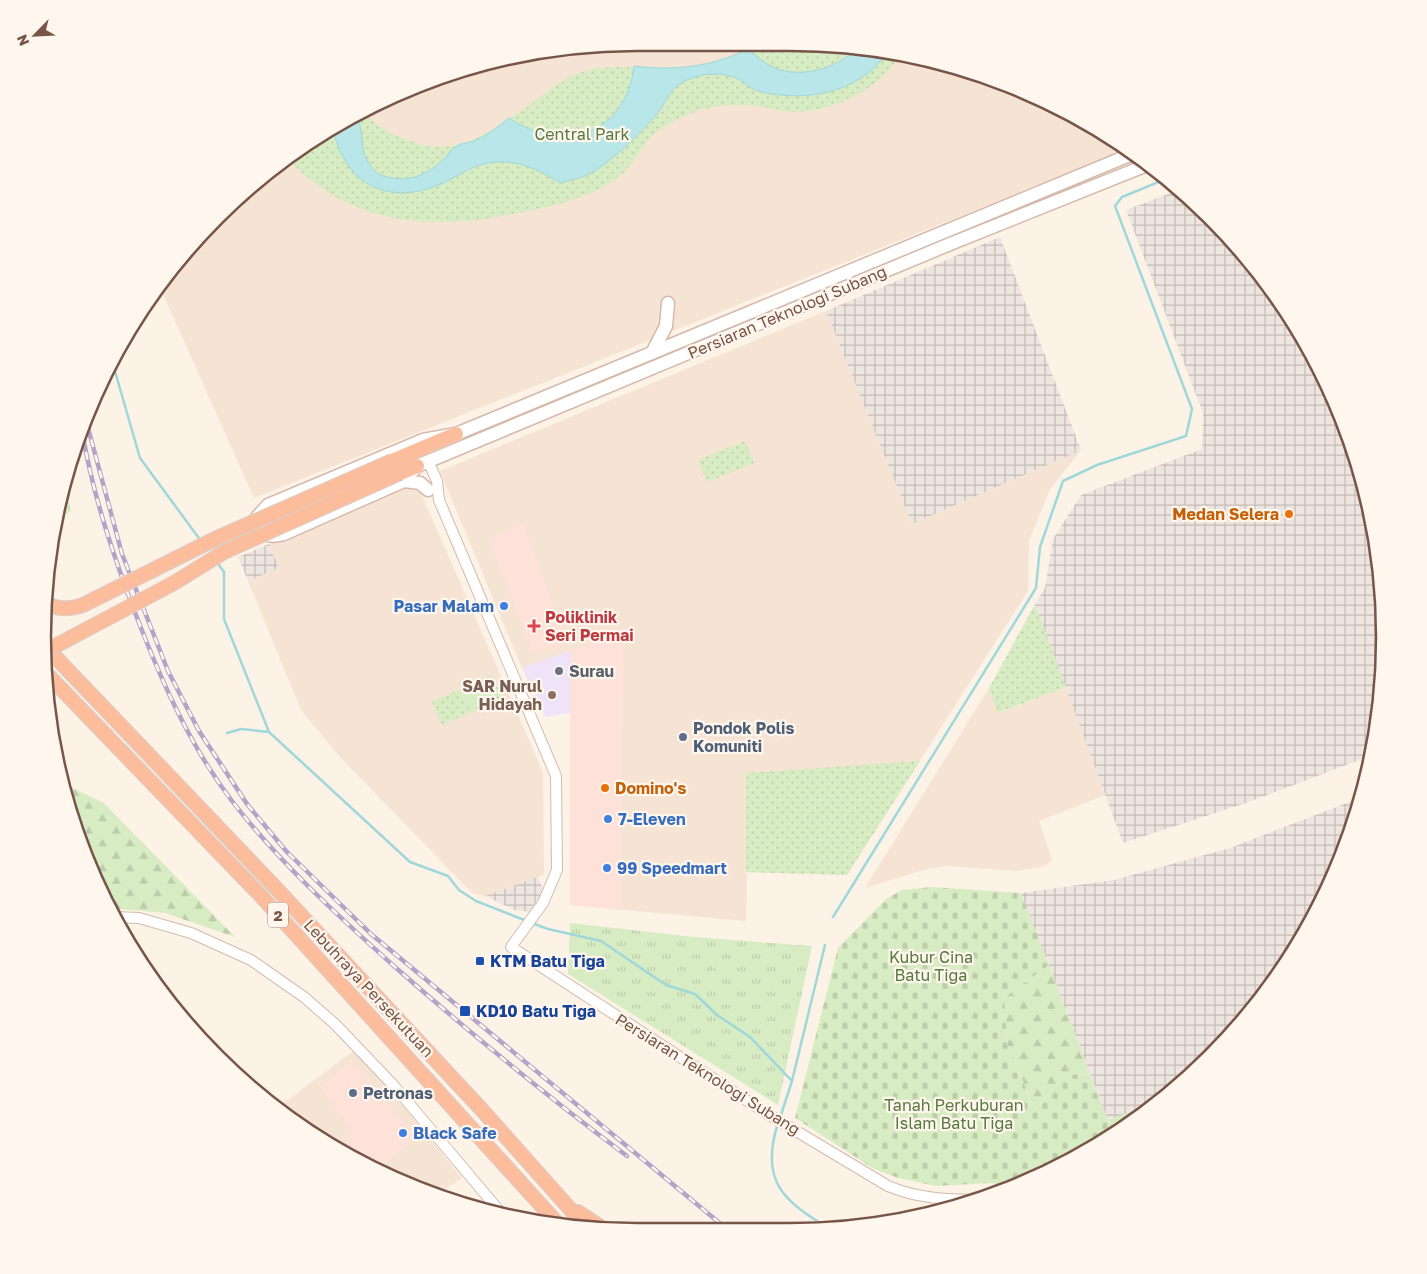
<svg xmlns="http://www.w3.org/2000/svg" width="1427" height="1274" viewBox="0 0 1427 1274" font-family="'Golos Text',sans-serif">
	<defs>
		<pattern id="industrial-grid" width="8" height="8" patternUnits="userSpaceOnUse" patternTransform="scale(1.25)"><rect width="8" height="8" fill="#ede5e0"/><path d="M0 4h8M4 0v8" fill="none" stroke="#c5bcb8"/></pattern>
		<pattern id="grass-tufts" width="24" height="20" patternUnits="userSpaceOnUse" patternTransform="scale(1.25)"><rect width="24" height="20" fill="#d8ecc3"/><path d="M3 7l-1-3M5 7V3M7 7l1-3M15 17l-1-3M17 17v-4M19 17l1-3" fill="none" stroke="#bdcca9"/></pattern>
		<pattern id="forest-firs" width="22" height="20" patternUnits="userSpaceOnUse" patternTransform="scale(1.25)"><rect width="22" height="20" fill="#d8ecc3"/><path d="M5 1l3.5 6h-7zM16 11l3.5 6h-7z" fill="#bdcca9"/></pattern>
		<pattern id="cemetery-stones" width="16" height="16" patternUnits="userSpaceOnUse" patternTransform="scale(1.25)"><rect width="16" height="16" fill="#d8ecc3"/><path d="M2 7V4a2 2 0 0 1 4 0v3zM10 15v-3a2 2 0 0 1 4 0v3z" fill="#bdcca9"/></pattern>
		<pattern id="park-dots" width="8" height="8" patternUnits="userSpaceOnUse" patternTransform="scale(1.25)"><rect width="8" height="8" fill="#d8ecc3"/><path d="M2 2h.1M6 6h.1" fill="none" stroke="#bdcca9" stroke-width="1.8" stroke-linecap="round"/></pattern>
	</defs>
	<rect width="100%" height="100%" fill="#fdf2e6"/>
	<!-- residential -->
	<g fill="#f5e3d4">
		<path d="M637,43l192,1 77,10 111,34 70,34 39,28 -872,348 -95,-213 7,-10 109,-109 99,-62 147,-50z"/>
		<path d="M826,311l86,213 169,-74 -31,39 -21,52 -1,50 -181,284 -100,-3 -1,49 -176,-16v-254l-48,17 -82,-197z"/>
		<path d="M416,482l127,290 1,103 -59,21 -13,-3 -132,-136 -39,-47 -53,-129 31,-13 -10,-24z"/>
		<path d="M1066,687l39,108 -66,26 13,39 -7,6 -29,5 -71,-5 -22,4 -58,18 124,-200 10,25z"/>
		<path d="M356,1049l106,129 -24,16 -64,-24 -98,-61z"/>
	</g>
	<!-- commercial -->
	<g fill="#fee1d9">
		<path d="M523,524l44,118 -33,13 -45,-116z"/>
		<path d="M623,632l-2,278 -51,-5v-254z"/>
		<path d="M352,1060l62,74 -3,9 -37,27 -40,-25 19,-13 -33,-45z"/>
	</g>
	<!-- industrial -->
	<g fill="url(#industrial-grid)">
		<path d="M1181,189l81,86 61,99 41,109 19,115 -4,117 -9,41 -124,47 -123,40 -88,-239 10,-16 8,-49 28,-44 121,-46 1,-36 -77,-203z"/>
		<path d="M1000,237l81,213 -169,74 -86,-213z"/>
		<path d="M269,544l10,24 -31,13 -10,-24z"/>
		<path d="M1360,798l-7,30 -48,106 -68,95 -85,80 -39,24 -92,-240 93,-13 116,-32z"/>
		<path d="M538,877l5,12 -2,6 -12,17 -14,-2 -30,-14z"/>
	</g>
	<!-- education -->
	<path fill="#efe3fa" d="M570,651v62l-25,4 -23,-49z"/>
	<!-- grass -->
	<g fill="url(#grass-tufts)">
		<path d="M65,489l6,22 -17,10z"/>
		<path d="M570,923l124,14 118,9 -34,159 -210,-131z"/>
	</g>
	<!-- forest -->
	<g fill="url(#forest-firs)">
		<path d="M62,783l42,20 131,134 -70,-24 -56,-5 -5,-8z"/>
		<path d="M1049,965l41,109 -25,1 -30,35 -28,-67 -3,-45z"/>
	</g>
	<!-- cemetery -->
	<path fill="url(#cemetery-stones)" d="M931,887l90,6 28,72 -45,33 3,45 28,67 30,-35 25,-1 23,59 -60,37 -42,16 -21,-3 -54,3 -38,-8 -24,-9 -79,-51 43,-170 48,-49 16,-9z"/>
	<!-- park -->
	<g fill="url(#park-dots)">
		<path d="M756,43l73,1 73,9c-24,37 -65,58 -109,59 -12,0 -25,-5 -37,-6 -21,-2 -40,-1 -59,5 -18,6 -40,17 -51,32 -8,9 -14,22 -23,30 -22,20 -58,30 -86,36 -92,22 -181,23 -250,-51l76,-48c12,16 26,23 44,30 41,16 68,2 102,-21 7,-5 15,-9 22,-15 18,-13 33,-27 55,-33 21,-6 47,-4 68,-2 35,2 74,-5 102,-26z"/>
		<path d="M745,441l9,22 -47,19 -9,-22z"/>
		<path d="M1035,604l31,83 -68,26 -9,-25z"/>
		<path d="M492,675l10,23 -60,27 -10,-23z"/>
		<path d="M920,761l-73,114 -101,-3v-99z"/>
	</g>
	<!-- pitch -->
	<g fill="#d8ecc3">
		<path d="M491,678l8,18 -30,14 -8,-18z"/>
		<path d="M1152,1103v6l-38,23 -5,-12z"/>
	</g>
	<!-- water -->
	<path fill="#b9e6e8" stroke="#9fd7da" d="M857,48l31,3c-27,43 -86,52 -130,40 -8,-2 -13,-9 -20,-12 -17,-8 -38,-6 -55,3 -13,7 -17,20 -26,32 -14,17 -49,51 -68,60 -9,5 -20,6 -29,9 -22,-14 -45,-25 -72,-20 -18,3 -29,13 -45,20 -53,24 -98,3 -110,-54l23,-14c10,16 0,38 20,57 4,4 12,5 17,6 21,4 37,-6 52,-20 3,-3 6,-9 10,-11 5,-4 13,-4 18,-6 14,-5 25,-14 36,-23 54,36 117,17 125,-52 41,5 77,1 114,-17 10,9 23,20 37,22 24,5 56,-5 72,-23z"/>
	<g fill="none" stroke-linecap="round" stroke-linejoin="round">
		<!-- stream -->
		<g stroke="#9fd7da" stroke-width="2.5">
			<path d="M112,361l28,97 61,83"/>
			<path d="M216,561l8,11v47l45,113 141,130 38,14 11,14 17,11 51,20"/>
			<path d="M227,733l14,-4 28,3"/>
			<path d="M833,917l203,-329 4,-41 23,-66 34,-16 89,-29 6,-27 -77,-203 7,-9 44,-18"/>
			<path d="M532,923l16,6 53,12 65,44 29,9 22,21 33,22 42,44"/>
			<path d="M780,1118l12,-37 33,-136"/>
			<path d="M778,1123c-19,59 6,79 54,107"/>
		</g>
		<defs>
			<g id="tertiary">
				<path d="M428,461l9,20 2,19 117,276 1,94 -14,33 -32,44 255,166 122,73c28,12 55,13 85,14"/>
				<path d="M115,917l24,1 52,15 60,27 53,37 32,28 59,62 107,127"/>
			</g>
			<g id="secondary">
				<path d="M1132,154l-676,280 -33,6 -155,65 -11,12c0,19 12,21 27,17l120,-53 13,-15 533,-222 197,-79"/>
				<path d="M652,353l14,-27 2,-23"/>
				<path d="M404,481l16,2 8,7"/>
			</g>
			<g id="trunk">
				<path d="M392,461l64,-27"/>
				<path d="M400,473l17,-7"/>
				<path d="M43,644l230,241 209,225 105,118"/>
				<path d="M47,674l214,222 297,328"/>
				<path d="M578,1212l27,18"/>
			</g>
		</defs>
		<!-- tertiary casing -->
		<use href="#tertiary" stroke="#d2bbae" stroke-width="12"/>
		<!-- secondary casing -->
		<use href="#secondary" stroke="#d5baab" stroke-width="15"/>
		<!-- trunk casing -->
		<use href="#trunk" stroke="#d9cfcc" stroke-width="16"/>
		<!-- tertiary -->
		<use href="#tertiary" stroke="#fff" stroke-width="10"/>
		<!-- secondary -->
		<use href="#secondary" stroke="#fff" stroke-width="12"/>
		<!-- trunk -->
		<use href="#trunk" stroke="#fcbd9c" stroke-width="14"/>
		<defs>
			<g id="rail">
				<path d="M87,424l35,130 46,117 31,60 48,73 39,47 85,83 357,296"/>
				<path d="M83,436c10,58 28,112 48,166 26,69 56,140 101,199 48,62 105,114 163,166 75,66 152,129 232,189"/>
			</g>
		</defs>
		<!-- rail casing -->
		<use href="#rail" stroke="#b4a3c8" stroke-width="4.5"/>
		<!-- rail -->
		<use href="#rail" stroke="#fff6ed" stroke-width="2.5" stroke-dasharray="8" stroke-linecap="butt"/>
		<defs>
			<g id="trunk-bridge">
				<path d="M46,604c13,5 23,6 37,1l134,-67 175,-77"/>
				<path d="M44,652l130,-69 50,-31 176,-79"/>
			</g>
		</defs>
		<!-- trunk-bridge casing -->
		<use href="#trunk-bridge" stroke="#d9cfcc" stroke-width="16" stroke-linecap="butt"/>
		<!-- trunk-bridge -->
		<use href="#trunk-bridge" stroke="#fcbd9c" stroke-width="14"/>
	</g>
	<!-- markers -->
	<g fill="#e8710a" stroke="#fff6ed" stroke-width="2">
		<circle cx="1289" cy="514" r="5"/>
		<circle cx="605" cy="788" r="5"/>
	</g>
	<g fill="#3f7fe0" stroke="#fff6ed" stroke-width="2">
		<circle cx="504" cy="606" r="5"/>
		<circle cx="608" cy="819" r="5"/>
		<circle cx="607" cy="868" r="5"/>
		<circle cx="403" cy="1133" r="5"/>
	</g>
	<path fill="#e0444e" stroke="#fff6ed" stroke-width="2" d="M531.5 618.5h5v5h5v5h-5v5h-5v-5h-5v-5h5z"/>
	<circle fill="#6b7280" stroke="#fff6ed" stroke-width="2" cx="559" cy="671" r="5"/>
	<circle fill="#8d6e63" stroke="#fff6ed" stroke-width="2" cx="552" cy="695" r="5"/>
	<g fill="#5c6f8a" stroke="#fff6ed" stroke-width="2">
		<circle cx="683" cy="737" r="5"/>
		<circle cx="353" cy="1093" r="5"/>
	</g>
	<g fill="#1a4fb4" stroke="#fff6ed" stroke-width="2">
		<rect x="475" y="956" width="10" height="10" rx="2.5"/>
		<rect x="459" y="1005" width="12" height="12" rx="2.5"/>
	</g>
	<g text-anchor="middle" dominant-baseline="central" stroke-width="4.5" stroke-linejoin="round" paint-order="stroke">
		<!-- shield labels -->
		<rect fill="#fff6ed" stroke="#a0857a" stroke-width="1" x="268" y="902.5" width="20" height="25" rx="4"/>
		<g font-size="15" font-weight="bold" fill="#785549">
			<text x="278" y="915">2</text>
		</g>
		<!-- park labels -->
		<g font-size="16" fill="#55793e" stroke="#fff6ed">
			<text x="582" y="134">Central Park</text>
			<text x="931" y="957">Kubur Cina<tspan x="931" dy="18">Batu Tiga</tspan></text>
			<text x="954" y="1105">Tanah Perkuburan<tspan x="954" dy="18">Islam Batu Tiga</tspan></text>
		</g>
		<!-- street labels -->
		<g font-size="16" fill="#785549" stroke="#fff6ed">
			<text transform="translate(787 312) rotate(-23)">Persiaran Teknologi Subang</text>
			<text transform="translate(369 988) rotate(47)">Lebuhraya Persekutuan</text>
			<text transform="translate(708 1074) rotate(32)">Persiaran Teknologi Subang</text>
		</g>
		<!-- food labels -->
		<g font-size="16" font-weight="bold" fill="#c56008" stroke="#fff6ed" text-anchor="end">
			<text x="1279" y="514">Medan Selera</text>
			<text x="615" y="788" text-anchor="start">Domino's</text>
		</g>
		<!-- shop labels -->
		<g font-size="16" font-weight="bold" fill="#366cbe" stroke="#fff6ed" text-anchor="start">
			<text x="494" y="606" text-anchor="end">Pasar Malam</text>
			<text x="618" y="819">7-Eleven</text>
			<text x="617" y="868">99 Speedmart</text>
			<text x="413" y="1133">Black Safe</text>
		</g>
		<!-- health labels -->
		<g font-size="16" font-weight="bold" fill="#be3a42" stroke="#fff6ed" text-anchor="start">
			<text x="545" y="617">Poliklinik<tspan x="545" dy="18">Seri Permai</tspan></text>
		</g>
		<!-- worship labels -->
		<g font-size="16" font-weight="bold" fill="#5b616d" stroke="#fff6ed" text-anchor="start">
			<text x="569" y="671">Surau</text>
		</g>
		<!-- education labels -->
		<g font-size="16" font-weight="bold" fill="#785e54" stroke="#fff6ed" text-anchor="end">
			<text x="542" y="686">SAR Nurul<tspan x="542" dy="18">Hidayah</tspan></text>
		</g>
		<!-- service labels -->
		<g font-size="16" font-weight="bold" fill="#4e5e75" stroke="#fff6ed" text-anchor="start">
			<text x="693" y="728">Pondok Polis<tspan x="693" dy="18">Komuniti</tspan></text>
			<text x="363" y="1093">Petronas</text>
		</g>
		<!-- transit labels -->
		<g font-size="16" font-weight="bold" fill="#164399" stroke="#fff6ed" text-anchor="start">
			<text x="490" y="961">KTM Batu Tiga</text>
			<text x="476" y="1011">KD10 Batu Tiga</text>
		</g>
	</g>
	<!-- crop -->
	<path d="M0 0H1427V1274H0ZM637 51H790A586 586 0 0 1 1376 637V637A586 586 0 0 1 790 1223H637A586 586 0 0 1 51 637V637A586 586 0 0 1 637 51Z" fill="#fff6ed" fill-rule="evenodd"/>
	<path fill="none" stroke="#785549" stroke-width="2.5" d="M637 51H790A586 586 0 0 1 1376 637V637A586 586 0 0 1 790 1223H637A586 586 0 0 1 51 637V637A586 586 0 0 1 637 51Z"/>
	<!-- north arrow -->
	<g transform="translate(35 35) rotate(246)" stroke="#fff6ed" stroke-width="4" paint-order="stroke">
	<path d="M0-4L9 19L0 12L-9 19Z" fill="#785549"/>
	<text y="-8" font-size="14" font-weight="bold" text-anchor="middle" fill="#785549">N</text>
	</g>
</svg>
